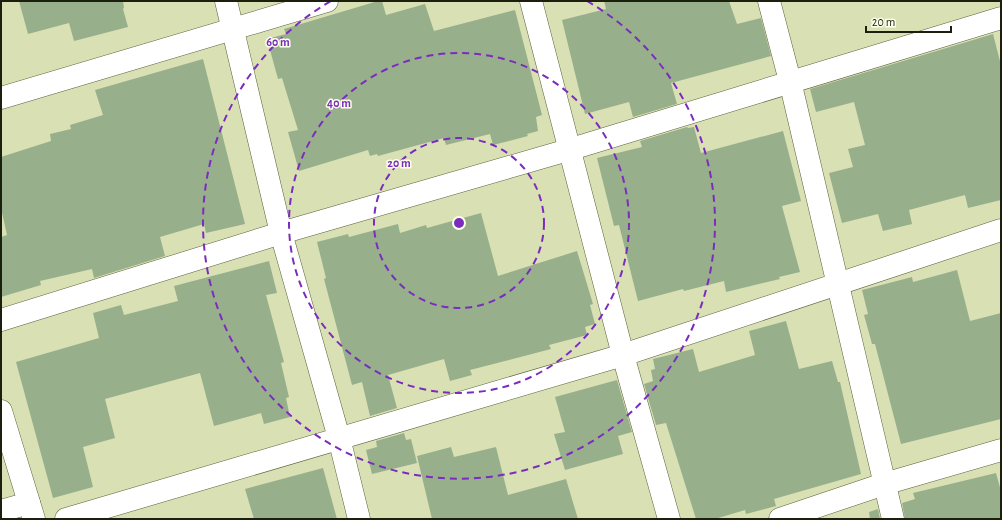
<svg xmlns="http://www.w3.org/2000/svg" width="1002" height="520" viewBox="0 0 1002 520" font-family="'Alegreya Sans',sans-serif">
	<rect width="100%" height="100%" fill="#d9e0b4"/>
	<!-- building -->
	<g fill="#97b08b">
		<path d="M19,1h104l1,7 -1,1 5,18 -54,14 -5,-18 -41,11z"/>
		<path d="M378,1h4l4,14 39,-11 9,27 81,-21 27,105 -6,2 2,14 -11,3 1,2 -35,9 -3,-11 -44,11 -2,-7 -66,18 -1,-2 -7,2 -2,-6 -69,21 -11,-39 10,-2 -16,-52 -4,1 -11,-40 19,-5 -2,-5z"/>
		<path d="M604,1h125l8,23 24,-6 10,38 -100,27 6,21 -44,13 -4,-15 -44,12 -23,-94 44,-11z"/>
		<path d="M993,34l8,31v135l-33,8 -3,-13 -56,15 3,14 -29,7 -5,-17 -36,9 -13,-50 24,-6 -5,-18 17,-4 -11,-43 -38,10 -6,-23z"/>
		<path d="M203,59l42,165 -39,9 -2,-9 -44,13 5,19 -71,22 -2,-9 -52,12 1,4 -40,12v-60l6,-2 -6,-27v-51l50,-16 -1,-7 21,-5 -1,-4 33,-10 -8,-25z"/>
		<path d="M687,127l1,1 6,-1 7,26 82,-22 18,70 -19,5 18,66 -21,5 1,2 -54,13 -2,-11 -40,10 -1,-2 -45,12 -19,-76 -5,1 -17,-68 45,-11 -2,-6z"/>
		<path d="M481,213l17,63 79,-25 16,53 -3,1 5,19 -10,3 2,8 -38,10 2,4 -81,21 2,5 -22,6 -6,-22 -56,16 9,33 -27,8 -8,-34 -10,3 -28,-106 2,-1 -9,-36 31,-8 1,3 49,-13 2,9 26,-8 1,3z"/>
		<path d="M269,261l8,32 -11,2 18,67 -3,1 8,34 -3,1 4,19 -26,7 -3,-11 -47,13 -14,-53 -95,26 10,39 -32,9 10,40 -40,11 -37,-136 83,-24 -6,-25 28,-8 3,10 54,-14 -4,-15z"/>
		<path d="M957,270l13,51 31,-8v106l-100,25 -26,-100h-3l-8,-29 4,-1 -6,-24 50,-13 1,5z"/>
		<path d="M786,321l13,48 33,-8 6,21h2l21,92 -87,25 2,7 -30,8 -1,-4 -30,9h-19l-30,-96 -10,2 -12,-41 9,-3 -2,-11 4,-1 -2,-10 40,-10 6,23 56,-17 -6,-24z"/>
		<path d="M617,380l15,52 -14,4 5,18 -58,16 -11,-36 11,-2 -10,-35z"/>
		<path d="M404,433l2,7 5,-1 6,24 -45,11 -6,-24 11,-3 -1,-6z"/>
		<path d="M451,447l3,10 42,-10 12,48 58,-16 12,40h-146l-15,-63z"/>
		<path d="M323,468l14,51h-83l-9,-30z"/>
		<path d="M996,473l5,18v28h-96l-3,-16 13,-4 -2,-6z"/>
		<path d="M878,509l2,10h-10l-1,-7z"/>
	</g>
	<g fill="none" stroke-linecap="round" stroke-linejoin="round">
		<defs>
			<g id="minor">
				<path d="M226,1l55,232 58,205 20,81"/>
				<path d="M531,1l92,354 46,164"/>
				<path d="M769,1l21,80 103,438"/>
				<path d="M1,98l326,-97"/>
				<path d="M1,320l280,-87 287,-83 433,-132"/>
				<path d="M1,411l33,108"/>
				<path d="M1,511l28,-8"/>
				<path d="M66,519l557,-164 378,-125"/>
				<path d="M780,519l104,-35 117,-34"/>
			</g>
		</defs>
		<!-- minor casing -->
		<use href="#minor" stroke="#5c623a" stroke-width="23"/>
		<!-- minor -->
		<use href="#minor" stroke="#fff" stroke-width="22"/>
	</g>
	<!-- distance rings -->
	<g fill="none" stroke="#7b2cbf" stroke-width="2" stroke-dasharray="7 5">
		<circle cx="459" cy="223" r="85"/>
		<circle cx="459" cy="223" r="170"/>
		<path d="M587 1A256 256 0 1 1 331 1"/>
	</g>
	<circle cx="459" cy="223" r="6" fill="#7b2cbf" stroke="#fbffe9" stroke-width="2"/>
	<g font-size="12" text-anchor="middle" font-weight="bold" fill="#7b2cbf" stroke="#fbffe9" stroke-width="3" stroke-linejoin="round" paint-order="stroke">
		<text x="278" y="46">60 m</text>
		<text x="339" y="107">40 m</text>
		<text x="399" y="167">20 m</text>
	</g>
	<!-- border -->
	<rect width="1002" height="520" fill="none" stroke="#1c1f0e" stroke-width="4"/>
	<!-- scale -->
	<path d="M866 26v6h85v-6" fill="none" stroke="#1c1f0e" stroke-width="2"/>
	<text x="872" y="26" font-size="12" fill="#1c1f0e" stroke="#fbffe9" stroke-width="3" paint-order="stroke">20 m</text>
</svg>
